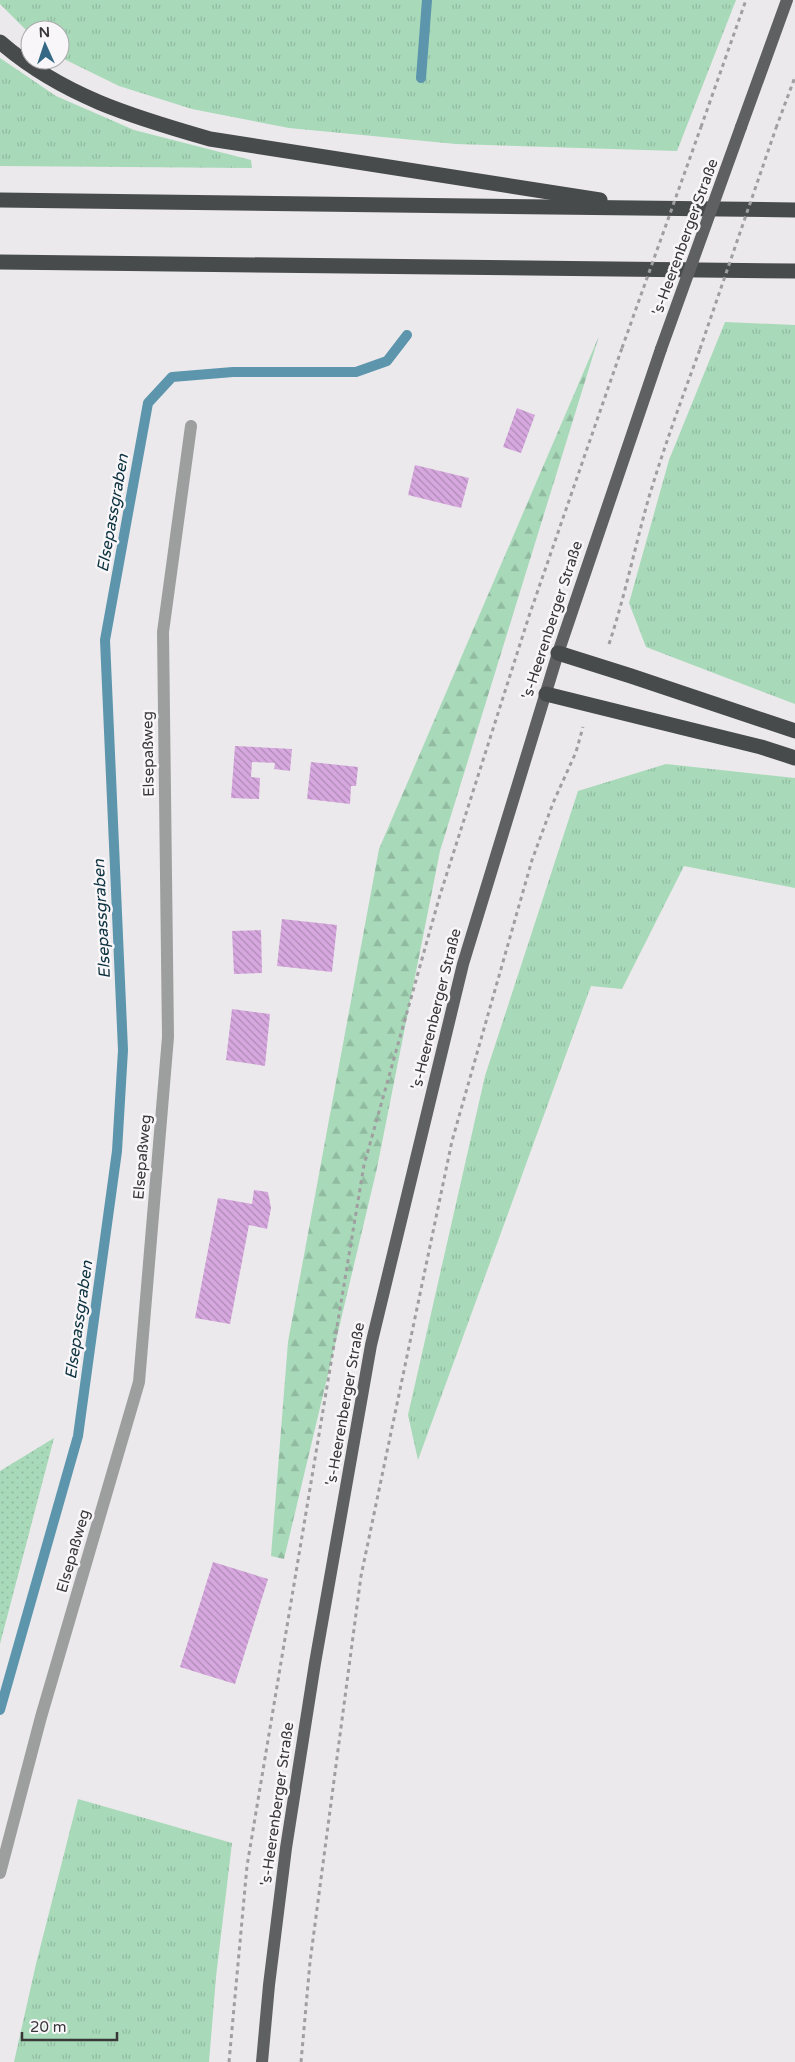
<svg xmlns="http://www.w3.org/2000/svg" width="795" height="2062" viewBox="0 0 795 2062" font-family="'Varela Round',sans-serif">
	<defs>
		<pattern id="grass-tufts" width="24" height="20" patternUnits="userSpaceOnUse" patternTransform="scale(1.25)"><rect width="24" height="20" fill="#a8d9b9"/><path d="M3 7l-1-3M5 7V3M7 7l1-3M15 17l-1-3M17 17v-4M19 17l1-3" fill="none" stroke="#91bba0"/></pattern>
		<pattern id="forest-firs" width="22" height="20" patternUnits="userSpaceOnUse" patternTransform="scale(1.25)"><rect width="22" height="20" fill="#a8d9b9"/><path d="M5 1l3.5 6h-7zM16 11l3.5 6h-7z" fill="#91bba0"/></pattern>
		<pattern id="garden-dots" width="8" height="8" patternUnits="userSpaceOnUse" patternTransform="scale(1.25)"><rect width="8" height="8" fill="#a8d9b9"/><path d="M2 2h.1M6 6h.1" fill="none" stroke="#91bba0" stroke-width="1.8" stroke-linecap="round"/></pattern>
		<pattern id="building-back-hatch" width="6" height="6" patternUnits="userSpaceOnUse" patternTransform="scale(1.25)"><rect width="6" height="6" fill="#d7a8df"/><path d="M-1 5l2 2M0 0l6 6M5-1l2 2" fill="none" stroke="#af8ab6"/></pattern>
	</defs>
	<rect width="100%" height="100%" fill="#ebe9eb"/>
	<!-- grass -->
	<g fill="url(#grass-tufts)">
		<path d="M0,0h736l-59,151 -221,-7 -167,-16 -97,-19 -73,-23 -55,-27 -4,-2v-27h-30v4l-30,-30z"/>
		<path d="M0,58l56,38 78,34 117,30 1,8 -252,-2z"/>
		<path d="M725,322l70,3v379l-149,-57 -17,-44 40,-143z"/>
		<path d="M666,764l129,14v110l-111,-22 -62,123 -31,-3 -173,474 -10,-45 77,-339 93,-285z"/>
		<path d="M78,1799l154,44 -16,134 -7,85h-195l22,-98z"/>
	</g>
	<!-- forest -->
	<path fill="url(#forest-firs)" d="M599,336l-159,515 -63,317 -93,391 -13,-3 17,-214 91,-493z"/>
	<!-- garden -->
	<path fill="url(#garden-dots)" d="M54,1438l-54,206v-173z"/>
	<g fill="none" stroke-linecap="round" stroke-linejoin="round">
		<!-- stream -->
		<g stroke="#5c95ac" stroke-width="10">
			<path d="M421,78l6,-78"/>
			<path d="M0,1710l78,-274 39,-285 6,-101 -18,-410 43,-237 24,-26 61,-5h123l31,-11 20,-26"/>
		</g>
	</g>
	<!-- building -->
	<g fill="url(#building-back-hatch)">
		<path d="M517,408l18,7 -14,38 -18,-6z"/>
		<path d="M415,465l54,13 -8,30 -53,-13z"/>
		<path d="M235,746l57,3 -2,22 -16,-2 1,-6 -23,-1 -1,15 9,1 -1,21 -28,-1z"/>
		<path d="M311,762l47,5 -2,19h-5l-1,18 -43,-5z"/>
		<path d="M282,919l55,6 -5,47 -55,-6z"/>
		<path d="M261,930l1,43 -28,1 -2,-43z"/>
		<path d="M232,1009l38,5 -5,52 -39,-6z"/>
		<path d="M254,1190l14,2 3,16 -4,21 -18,-4 -19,99 -35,-6 23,-120 34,6z"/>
		<path d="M213,1562l55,17 -33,105 -55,-17z"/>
	</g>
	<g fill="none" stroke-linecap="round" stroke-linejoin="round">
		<!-- path -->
		<g stroke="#9f9ea0" stroke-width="3" stroke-dasharray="4 4" stroke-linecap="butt">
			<path d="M701,127l45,-127"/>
			<path d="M776,128l19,-51"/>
			<path d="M609,644c16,-48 26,-98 40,-147 15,-50 33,-99 51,-148"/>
			<path d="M229,2062l18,-196 117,-701 76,-270 89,-279 93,-268"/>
			<path d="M301,2062l9,-100 51,-386 91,-435 80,-281 21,-57 23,-51 7,-25"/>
		</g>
		<!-- minor -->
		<path stroke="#9d9e9e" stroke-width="12" d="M0,1873l41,-156 98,-335 29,-345 -5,-405 28,-206"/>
		<!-- primary -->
		<g stroke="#5e6061" stroke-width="12">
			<path d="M741,127l46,-127"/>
			<path d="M262,2062l7,-77 17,-137 29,-185 56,-318 92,-381 95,-311 103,-304"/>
		</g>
		<!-- motorway -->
		<g stroke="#484b4b" stroke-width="15">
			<path d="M0,42c62,54 133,75 210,97l390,61"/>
			<path d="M0,200l795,10"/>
			<path d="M0,262l795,9"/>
			<path d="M558,653l73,23 164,55"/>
			<path d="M546,694l215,53 34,11"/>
		</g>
		<!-- path-bridge -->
		<g stroke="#9f9ea0" stroke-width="3" stroke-dasharray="4 4" stroke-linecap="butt">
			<path d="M622,348l79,-221"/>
			<path d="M700,349l76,-221"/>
		</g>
		<!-- primary-bridge -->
		<path stroke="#5e6061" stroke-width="12" d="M661,349l80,-222"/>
	</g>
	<g text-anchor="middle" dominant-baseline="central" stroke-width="5" stroke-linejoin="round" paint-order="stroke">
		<!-- street labels -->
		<g font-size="15" fill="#383839" stroke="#f8f6f8">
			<text transform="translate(685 237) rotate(-70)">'s-Heerenberger Straße</text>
			<text transform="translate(552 620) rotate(-72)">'s-Heerenberger Straße</text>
			<text transform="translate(148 754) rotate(-91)">Elsepaßweg</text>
			<text transform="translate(436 1009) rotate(-76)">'s-Heerenberger Straße</text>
			<text transform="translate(142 1157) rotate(-85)">Elsepaßweg</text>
			<text transform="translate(345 1404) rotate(-80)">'s-Heerenberger Straße</text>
			<text transform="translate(73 1551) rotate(-74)">Elsepaßweg</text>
			<text transform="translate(277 1804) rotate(-82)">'s-Heerenberger Straße</text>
		</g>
		<!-- water labels -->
		<g font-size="16" font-style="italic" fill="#0c3240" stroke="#f8f6f8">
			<text transform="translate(113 513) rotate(-80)">Elsepassgraben</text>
			<text transform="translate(102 919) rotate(-93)">Elsepassgraben</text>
			<text transform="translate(79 1320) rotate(-82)">Elsepassgraben</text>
		</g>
	</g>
	<!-- north arrow -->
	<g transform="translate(45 45) rotate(357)"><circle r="24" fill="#f8f6f8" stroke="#abaaac"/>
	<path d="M0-4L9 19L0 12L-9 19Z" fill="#356885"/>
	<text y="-8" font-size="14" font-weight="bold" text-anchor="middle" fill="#383839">N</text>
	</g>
	<!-- scale -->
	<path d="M22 2032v8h95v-8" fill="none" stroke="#383839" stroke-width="2.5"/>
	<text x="30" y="2032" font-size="15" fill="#383839" stroke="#f8f6f8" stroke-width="4" paint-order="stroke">20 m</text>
</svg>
